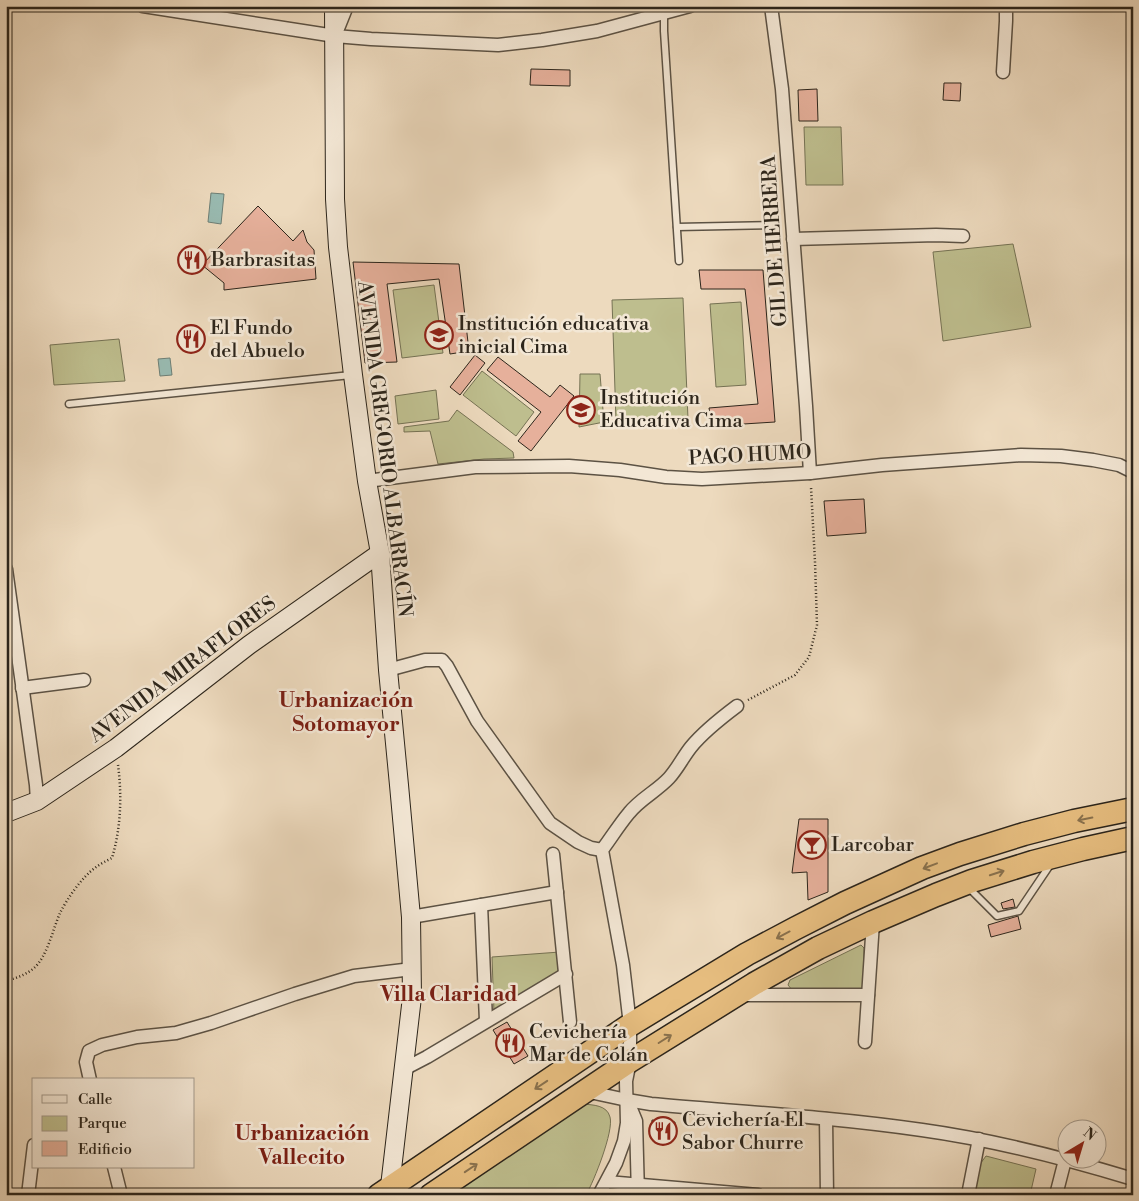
<svg xmlns="http://www.w3.org/2000/svg" width="1139" height="1201" viewBox="0 0 1139 1201" font-family="'Libre Bodoni',serif">
	<rect width="100%" height="100%" fill="#eddabe"/>
	<filter id="stains"><feTurbulence type="fractalNoise" baseFrequency=".004" numOctaves="4"/><feColorMatrix values="0 0 0 0 .2 0 0 0 0 .09 0 0 0 0 .02 0 0 0 .5 -.17"/></filter>
	<radialGradient id="worn" r=".72"><stop offset=".6" stop-color="#630" stop-opacity="0"/><stop offset="1" stop-color="#630" stop-opacity=".3"/></radialGradient>
	<!-- green -->
	<g fill="#bebe8e" stroke="#757254">
		<path d="M841,127l2,58h-37l-2,-58z"/>
		<path d="M1013,244l18,83 -88,14 -10,-89z"/>
		<path d="M434,285l9,68 -41,5 -9,-68z"/>
		<path d="M683,298l5,121 -72,2 -4,-121z"/>
		<path d="M741,302l5,83 -30,2 -6,-83z"/>
		<path d="M119,339l6,42 -71,4 -4,-40z"/>
		<path d="M482,371l52,41 -18,24 -53,-41z"/>
		<path d="M580,374h20l4,48 -25,5z"/>
		<path d="M436,390l3,29 -41,5 -3,-28z"/>
		<path d="M457,410l56,42 1,6 -30,1 -46,5 -8,-33 -26,1v-5l45,-6z"/>
		<path d="M861,945l3,3 -1,39 -5,4h-65l-5,-6 2,-5z"/>
		<path d="M560,952l2,20 -68,41 -2,-56z"/>
		<path d="M583,1104c10,1 24,1 27,13 4,14 -16,64 -24,78h-138z"/>
		<path d="M986,1156l50,13 -6,26h-56l6,-31z"/>
	</g>
	<!-- water -->
	<g fill="#99bbb2" stroke="#6d7f76">
		<path d="M211,193l13,1 -3,30 -13,-2z"/>
		<path d="M170,358l2,17 -12,1 -2,-17z"/>
	</g>
	<!-- building -->
	<g fill="#e6b09b" stroke="#2c251b">
		<path d="M531,69l39,1v16l-40,-1z"/>
		<path d="M944,83h17l-1,18 -17,-1z"/>
		<path d="M817,89l1,32h-19l-1,-31z"/>
		<path d="M258,206l35,35 10,-11 4,12 7,8 2,29 -92,11v-7l-22,-18z"/>
		<path d="M353,262l106,2 10,87 -19,3 -11,-75 -52,5 10,78 -32,1z"/>
		<path d="M699,270h64l12,152 -63,4 -3,-18 49,-4 -13,-115h-44z"/>
		<path d="M475,355l10,8 -25,32 -10,-8z"/>
		<path d="M498,357l52,40 10,-12 14,11 -43,55 -13,-10 23,-29 -54,-42z"/>
		<path d="M864,499l2,34 -39,3 -3,-35z"/>
		<path d="M799,819h29v73l-20,8 -1,-28 -15,1z"/>
		<path d="M1013,899l2,8 -12,2 -2,-6z"/>
		<path d="M1018,916l3,13 -30,8 -3,-12z"/>
		<path d="M507,1022l21,34 -14,8 -21,-34z"/>
		<path d="M652,1120l23,2 -2,19 -22,-3z"/>
	</g>
	<g fill="none" stroke-linecap="round" stroke-linejoin="round">
		<defs>
			<g id="lane">
				<path d="M664,14v17l15,230"/>
				<path d="M677,227l93,-2"/>
				<path d="M69,404l282,-29"/>
				<path d="M968,887l29,29 22,-5 31,-46"/>
			</g>
			<g id="street">
				<path d="M143,6l192,30 36,3 127,6 44,-5 55,-9 93,-25"/>
				<path d="M771,6l11,83 24,317 4,67"/>
				<path d="M337,31l10,-25"/>
				<path d="M1003,72l3,-51v-15"/>
				<path d="M793,239l143,-4 27,1"/>
				<path d="M367,481l108,-14 94,-1 51,4 46,7 36,2 108,-6 72,-8 139,-10 40,1 32,4 26,5 14,7"/>
				<path d="M6,569l30,216 1,16"/>
				<path d="M388,670l37,-10h17l5,6 30,55 73,102 28,19 13,6 11,2"/>
				<path d="M22,688l62,-8"/>
				<path d="M553,854l17,168"/>
				<path d="M481,905l5,116"/>
				<path d="M411,917l146,-25"/>
				<path d="M742,995h126"/>
				<path d="M865,1042l8,-120"/>
				<path d="M404,1069l23,-12 139,-83"/>
				<path d="M90,1080l-4,-18 3,-11 13,-6 35,-8 39,-4 35,-10 84,-29 59,-18 58,-7"/>
				<path d="M585,1091l42,9 24,4c90,8 181,13 271,26 72,10 142,28 211,49"/>
				<path d="M629,1104l7,17 2,74"/>
				<path d="M826,1119l1,76"/>
				<path d="M114,1167l7,28"/>
				<path d="M607,1182l151,13"/>
				<path d="M28,1195l6,-50"/>
				<path d="M599,1195l17,-32 8,-22 3,-18 -1,-42 4,-20v-36l-7,-60 -21,-115c9,-12 17,-25 27,-37 11,-14 28,-22 40,-35 9,-10 14,-21 22,-31 13,-16 30,-29 46,-41"/>
				<path d="M968,1195l11,-56"/>
				<path d="M1056,1195l9,-35"/>
			</g>
			<g id="secondary">
				<path d="M334,6l1,193 3,48 15,128 14,106 13,72 8,117 11,115 12,132 1,80 -23,198"/>
				<path d="M6,813l31,-12 79,-53 133,-103 131,-92"/>
			</g>
			<g id="highway">
				<path d="M379,1195l251,-170 117,-71 49,-26 49,-25 77,-35 38,-14 64,-20 50,-13 59,-12"/>
				<path d="M431,1195l199,-134 124,-77 64,-36 55,-26 63,-27 36,-14 61,-19 50,-13 50,-11"/>
			</g>
		</defs>
		<!-- lane casing -->
		<use href="#lane" stroke="#5c5244" stroke-width="9"/>
		<!-- street casing -->
		<use href="#street" stroke="#5c5244" stroke-width="15"/>
		<!-- secondary casing -->
		<use href="#secondary" stroke="#2c251b" stroke-width="20"/>
		<!-- highway casing -->
		<use href="#highway" stroke="#2c251b" stroke-width="25"/>
		<!-- path -->
		<g stroke="#2c251b" stroke-width="2.5" stroke-dasharray="1 2.5" stroke-linecap="butt">
			<path d="M748,700l47,-25 14,-18 8,-32 -2,-63 -4,-75"/>
			<path d="M6,981c10,-3 20,-6 28,-13 13,-11 19,-39 26,-55 7,-14 22,-36 35,-45 5,-4 11,-7 17,-10 9,-30 10,-63 6,-93"/>
		</g>
		<!-- lane -->
		<use href="#lane" stroke="#f3e7d5" stroke-width="6"/>
		<!-- street -->
		<use href="#street" stroke="#f3e7d5" stroke-width="12"/>
		<!-- secondary -->
		<use href="#secondary" stroke="#f3e7d5" stroke-width="18"/>
		<!-- highway -->
		<use href="#highway" stroke="#e6bd7f" stroke-width="22"/>
	</g>
	<!-- one-way arrows -->
	<defs><path id="oneway-shaft" d="M-6 0H5M1.5-3L5.5 0L1.5 3" fill="none" stroke-width="1.6" stroke-linecap="round" stroke-linejoin="round" transform="scale(1.25)"/></defs>
	<g stroke="#89714d">
		<use href="#oneway-shaft" transform="translate(1085 819) rotate(169)"/>
		<use href="#oneway-shaft" transform="translate(930 866) rotate(159)"/>
		<use href="#oneway-shaft" transform="translate(997 873) rotate(-18)"/>
		<use href="#oneway-shaft" transform="translate(783 935) rotate(152)"/>
		<use href="#oneway-shaft" transform="translate(665 1039) rotate(-32)"/>
		<use href="#oneway-shaft" transform="translate(541 1085) rotate(146)"/>
		<use href="#oneway-shaft" transform="translate(471 1168) rotate(-34)"/>
	</g>
	<!-- icons -->
	<defs>
		<symbol id="restaurant-ring" viewBox="-11 -11 22 22"><circle r="9.5" fill="#f3e7d5" stroke="#8f2418" stroke-width="1.5"/><path d="M-5-6h1v4h1v-4h1v4h1v-4h1v5L-1.5 .5V6h-2V.5L-5-1ZM5-6V6H3V1.5H1.5Q1.5-4 5-6Z" fill="#8f2418"/></symbol>
		<symbol id="school-ring" viewBox="-11 -11 22 22"><circle r="9.5" fill="#f3e7d5" stroke="#8f2418" stroke-width="1.5"/><path d="M0-5L7-2L0 1L-7-2ZM-4 1L0 2.5L4 1V4Q0 6-4 4Z" fill="#8f2418"/></symbol>
		<symbol id="bar-ring" viewBox="-11 -11 22 22"><circle r="9.5" fill="#f3e7d5" stroke="#8f2418" stroke-width="1.5"/><path d="M-6-5H6L.8 .8V4.5H3.5V6h-7V4.5H-.8V.8Z" fill="#8f2418"/></symbol>
	</defs>
	<g fill-rule="evenodd">
		<use href="#restaurant-ring" x="176" y="244" width="32" height="32"/>
		<use href="#school-ring" x="423" y="319" width="32" height="32"/>
		<use href="#restaurant-ring" x="175" y="323" width="32" height="32"/>
		<use href="#school-ring" x="565" y="394" width="32" height="32"/>
		<use href="#bar-ring" x="796" y="829" width="32" height="32"/>
		<use href="#restaurant-ring" x="494" y="1027" width="32" height="32"/>
		<use href="#restaurant-ring" x="647" y="1115" width="32" height="32"/>
	</g>
	<g text-anchor="middle" dominant-baseline="central" stroke-width="5" stroke-linejoin="round" paint-order="stroke">
		<!-- street labels -->
		<g font-size="20" fill="#2c251b" stroke="#f3e7d5">
			<text transform="translate(775 241) rotate(-94)">GIL DE HERRERA</text>
			<text transform="translate(384 449) rotate(83)">AVENIDA GREGORIO ALBARRACÍN</text>
			<text transform="translate(750 456) rotate(-3)">PAGO HUMO</text>
			<text transform="translate(183 670) rotate(-37)">AVENIDA MIRAFLORES</text>
		</g>
		<!-- poi labels -->
		<g font-size="20" fill="#2c251b" stroke="#f3e7d5" text-anchor="start">
			<text x="211" y="260">Barbrasitas</text>
			<text x="458" y="324">Institución educativa<tspan x="458" dy="23">inicial Cima</tspan></text>
			<text x="210" y="328">El Fundo<tspan x="210" dy="23">del Abuelo</tspan></text>
			<text x="600" y="398">Institución<tspan x="600" dy="23">Educativa Cima</tspan></text>
			<text x="831" y="845">Larcobar</text>
			<text x="529" y="1032">Cevichería<tspan x="529" dy="23">Mar de Colán</tspan></text>
			<text x="682" y="1120">Cevichería El<tspan x="682" dy="23">Sabor Churre</tspan></text>
		</g>
		<!-- neighbourhood labels -->
		<g font-size="21" font-weight="bold" fill="#7a1f14" stroke="#f3e7d5">
			<text x="346" y="701">Urbanización<tspan x="346" dy="24">Sotomayor</tspan></text>
			<text x="449" y="995">Villa Claridad</text>
			<text x="302" y="1134">Urbanización<tspan x="302" dy="24">Vallecito</tspan></text>
		</g>
	</g>
	<!-- margin -->
	<rect width="1139" height="1201" fill="none" stroke="#eddabe" stroke-width="25"/>
	<rect x="8" y="8" width="1124" height="1186" fill="none" stroke="#2c251b" stroke-width="2.5"/>
	<rect x="12" y="12" width="1114" height="1176" fill="none" stroke="#2c251b"/>
	<!-- legend -->
	<rect x="32" y="1078" width="162" height="90" fill="#f3e7d5" stroke="#a3998b"/>
	<rect x="42" y="1095" width="25" height="8" fill="#f3e7d5" stroke="#a3998b"/>
	<text x="78" y="1104" font-size="15" fill="#2c251b">Calle</text>
	<rect x="42" y="1116" width="25" height="15" fill="#bebe8e" stroke="#a3998b"/>
	<text x="78" y="1128" font-size="15" fill="#2c251b">Parque</text>
	<rect x="42" y="1141" width="25" height="15" fill="#e6b09b" stroke="#a3998b"/>
	<text x="78" y="1154" font-size="15" fill="#2c251b">Edificio</text>
	<!-- north arrow -->
	<g transform="translate(1082 1144) rotate(38)"><circle r="24" fill="#f3e7d5" stroke="#a3998b"/>
	<path d="M0-4L9 19L0 12L-9 19Z" fill="#8f2418"/>
	<text y="-8" font-size="14" font-weight="bold" text-anchor="middle" fill="#2c251b">N</text>
	</g>
	<rect width="100%" height="100%" filter="url(#stains)"/>
	<rect width="100%" height="100%" fill="url(#worn)"/>
</svg>
